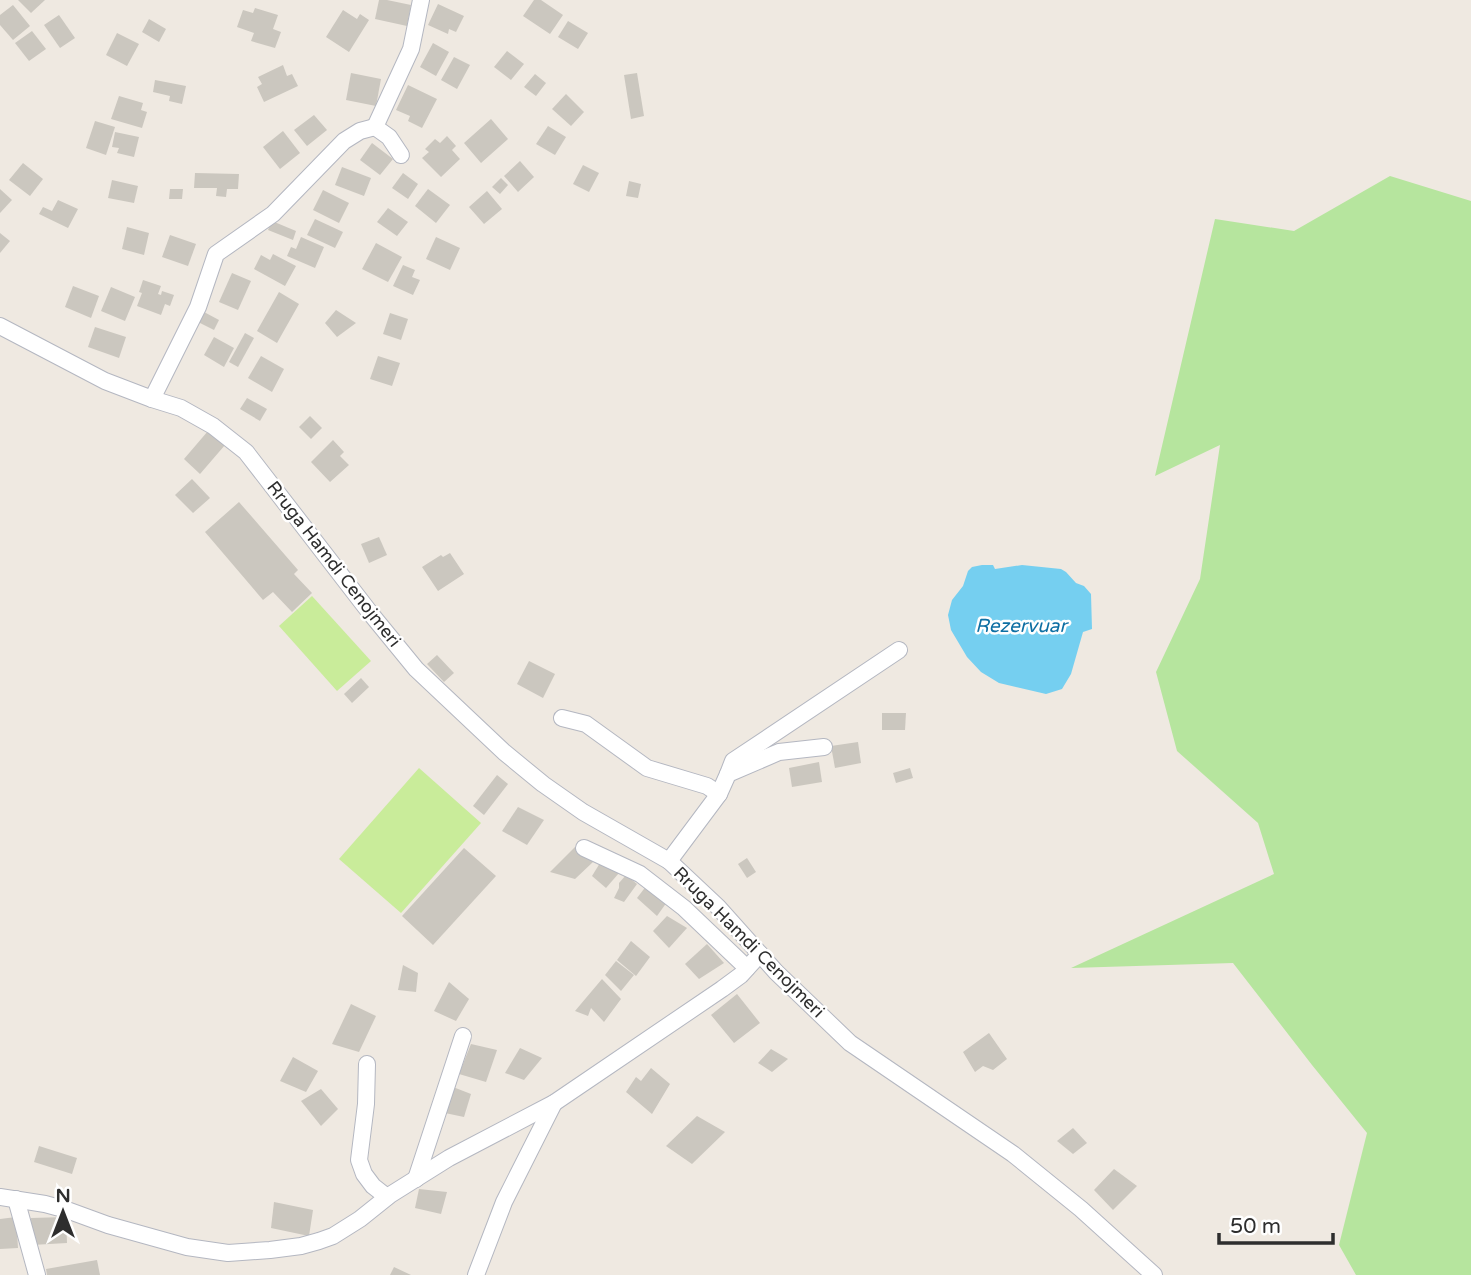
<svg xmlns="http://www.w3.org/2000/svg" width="1471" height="1275" viewBox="0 0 1471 1275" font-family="'Varela Round',sans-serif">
	<rect width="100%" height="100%" fill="#efe9e1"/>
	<!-- green -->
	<path fill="#b6e59e" d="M1390,176l81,25v1074h-115l-17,-30 28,-112 -55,-68 -79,-102 -162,5 203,-94 -16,-51 -81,-72 -21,-79 44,-93 20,-134 -65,31 60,-257 79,12z"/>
	<!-- pitch -->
	<g fill="#c9ec9a">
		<path d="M312,596l59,65 -34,30 -58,-65z"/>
		<path d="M419,768l62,55 -80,90 -62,-54z"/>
	</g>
	<!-- water -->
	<path fill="#75cff0" d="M982,565h11l2,4 27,-4 39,4 5,3 10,11 8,3 7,8 1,35 -9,3 -12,42 -9,15 -16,5 -47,-11 -18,-11 -14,-15 -16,-27 -3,-15 4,-15 11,-14 5,-15 4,-4z"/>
	<!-- building -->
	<g fill="#cbc7bf">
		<path d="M18,0h27l-14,13z"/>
		<path d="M379,0h8l24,5 -4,21 -32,-7z"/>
		<path d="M534,0h7l22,15 -13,19 -27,-18z"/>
		<path d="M438,4l26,12 -8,16 -7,-3 -1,5 -20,-9z"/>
		<path d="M13,5l17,21 -17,14 -13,-15v-10z"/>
		<path d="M255,8l23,7 -5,14 8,3 -6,16 -24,-7 3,-8 -17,-6 6,-17 10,3z"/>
		<path d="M343,10l14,9 3,-5 9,6 -20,32 -23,-15z"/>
		<path d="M59,15l16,23 -15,10 -16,-23z"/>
		<path d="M149,19l17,10 -7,13 -17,-10z"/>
		<path d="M568,21l20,12 -10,16 -20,-12z"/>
		<path d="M32,31l14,18 -17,12 -14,-18z"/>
		<path d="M117,33l22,11 -12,22 -21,-11z"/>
		<path d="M433,43l16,9 -13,24 -16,-9z"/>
		<path d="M507,51l17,13 -13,16 -17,-13z"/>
		<path d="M454,57l16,8 -13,24 -16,-9z"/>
		<path d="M283,65l4,11 5,-2 6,12 -34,16 -7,-15 5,-3 -4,-7z"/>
		<path d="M351,73l30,6 -5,27 -30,-6z"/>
		<path d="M637,73l7,43 -13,3 -7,-44z"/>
		<path d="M535,74l11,9 -10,13 -12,-9z"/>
		<path d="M155,80l31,6 -4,18 -13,-3 1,-5 -17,-4z"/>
		<path d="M408,85l29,14 -15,29 -14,-7 2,-5 -14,-6z"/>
		<path d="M566,94l18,18 -13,14 -19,-17z"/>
		<path d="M119,96l24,7 -2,7 6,2 -5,16 -31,-9z"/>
		<path d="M314,115l13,15 -20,16 -13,-16z"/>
		<path d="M491,119l17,20 -27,24 -17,-20z"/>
		<path d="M95,121l20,6 -9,28 -20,-7z"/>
		<path d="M548,126l18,11 -11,18 -19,-11z"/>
		<path d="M283,131l17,22 -20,16 -17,-22z"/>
		<path d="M115,132l24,5 -5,20 -17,-4 2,-5 -7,-1z"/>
		<path d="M447,136l9,10 -4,4 8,9 -19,18 -19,-19 7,-6 -4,-3 10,-10 5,4z"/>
		<path d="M372,143l21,16 -13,16 -20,-15z"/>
		<path d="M520,161l14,16 -16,15 -14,-16z"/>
		<path d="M23,163l20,16 -13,17 -21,-16z"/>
		<path d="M583,165l16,8 -10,19 -16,-8z"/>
		<path d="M342,167l29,11 -7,18 -29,-11z"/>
		<path d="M195,173l44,1 -1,15h-11l-1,8 -10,-1 1,-8h-23z"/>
		<path d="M403,173l15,11 -10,15 -16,-11z"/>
		<path d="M501,178l7,7 -8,9 -8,-7z"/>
		<path d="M112,180l26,6 -4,17 -26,-5z"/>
		<path d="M629,181l12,3 -3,14 -12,-2z"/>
		<path d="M0,189l12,11 -12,13z"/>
		<path d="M170,189h13l-1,10h-13z"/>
		<path d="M428,189l22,16 -14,18 -21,-17z"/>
		<path d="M323,190l26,13 -10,20 -26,-13z"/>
		<path d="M487,191l15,18 -18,15 -15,-17z"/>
		<path d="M58,200l20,9 -10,19 -29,-14 4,-7 9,4z"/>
		<path d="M388,208l20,14 -11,14 -20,-14z"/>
		<path d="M315,219l28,13 -8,16 -28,-13z"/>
		<path d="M272,221l24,10 -3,9 -25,-10z"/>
		<path d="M127,227l22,6 -5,22 -22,-6z"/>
		<path d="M0,233l10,8 -10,12z"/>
		<path d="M170,235l26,9 -8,22 -26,-9z"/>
		<path d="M301,237l23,10 -9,21 -28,-12 4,-9 5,2z"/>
		<path d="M436,237l24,11 -10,22 -24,-11z"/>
		<path d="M376,243l26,14 -14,25 -26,-13z"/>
		<path d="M273,254l23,12 -11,20 -31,-17 7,-14 9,5z"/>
		<path d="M403,265l12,5 -3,7 8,3 -7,15 -20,-9z"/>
		<path d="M232,273l19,8 -13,29 -19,-8z"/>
		<path d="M143,280l18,6 -3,8 3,1 1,-4 12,4 -4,11 -5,-2 -4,11 -24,-9 5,-13 -3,-1z"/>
		<path d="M73,286l26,10 -8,22 -26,-11z"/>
		<path d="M111,287l24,10 -10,24 -24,-10z"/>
		<path d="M279,292l20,12 -22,39 -20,-12z"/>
		<path d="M336,310l20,13 -19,14 -12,-14z"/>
		<path d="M204,312l15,8 -5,10 -16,-8z"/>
		<path d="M390,313l18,6 -7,21 -18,-6z"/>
		<path d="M95,327l31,10 -7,21 -31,-11z"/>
		<path d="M245,333l9,5 -16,29 -9,-5z"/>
		<path d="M214,337l20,11 -10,19 -20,-12z"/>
		<path d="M261,356l23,13 -12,23 -24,-14z"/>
		<path d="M378,356l22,7 -8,23 -22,-7z"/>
		<path d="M247,398l20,11 -7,12 -20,-12z"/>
		<path d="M310,416l12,12 -11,11 -12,-12z"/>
		<path d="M208,431l17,14 -25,29 -16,-15z"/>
		<path d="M333,440l11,12 -4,4 9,9 -19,17 -19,-20z"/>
		<path d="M192,479l18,19 -17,15 -18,-18z"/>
		<path d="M239,502l59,68 -4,4 18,19 -20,19 -19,-20 -10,8 -58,-68z"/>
		<path d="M379,537l8,18 -18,8 -8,-19z"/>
		<path d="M450,553l14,21 -26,17 -16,-24 19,-12 2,2z"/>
		<path d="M437,655l17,18 -10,9 -17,-18z"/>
		<path d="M529,661l26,13 -12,24 -26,-14z"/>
		<path d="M361,678l8,9 -17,16 -8,-9z"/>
		<path d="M882,713h24l-1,17h-23z"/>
		<path d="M858,742l3,21 -26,5 -4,-22z"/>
		<path d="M819,762l3,20 -30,5 -3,-19z"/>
		<path d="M910,768l3,10 -17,5 -3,-10z"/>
		<path d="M497,775l11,9 -24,31 -11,-9z"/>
		<path d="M518,807l26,13 -17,25 -25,-14z"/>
		<path d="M575,847l18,15 -18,17 -25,-7z"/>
		<path d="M464,848l32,28 -63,69 -31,-29z"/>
		<path d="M747,858l9,14 -9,6 -9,-14z"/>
		<path d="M600,863l19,10 -13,15 -14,-12z"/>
		<path d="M626,875l11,9 -13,18 -10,-4 5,-10v-5z"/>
		<path d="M647,885l20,17 -10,14 -20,-18z"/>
		<path d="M667,916l20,12 -18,20 -16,-17z"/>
		<path d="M631,941l19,16 -14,19 -19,-16z"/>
		<path d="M707,944l17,19 -25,16 -14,-15z"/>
		<path d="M616,961l18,14 -13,16 -16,-16z"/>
		<path d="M403,965l15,8 -2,19 -18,-2z"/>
		<path d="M602,979l19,20 -17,23 -13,-14 -3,8 -13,-5z"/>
		<path d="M449,982l20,17 -13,22 -22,-10z"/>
		<path d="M737,994l23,29 -26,20 -23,-28z"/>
		<path d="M351,1004l25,12 -17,36 -27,-8z"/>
		<path d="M989,1033l18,26 -14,11 -10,-4 -8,6 -12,-20z"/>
		<path d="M471,1044l26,6 -11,32 -27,-8z"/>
		<path d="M520,1048l22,10 -18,22 -19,-7z"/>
		<path d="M771,1049l17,10 -16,13 -14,-9z"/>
		<path d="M293,1057l25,14 -12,21 -26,-11z"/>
		<path d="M651,1068l19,16 -18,30 -26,-22 10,-15 5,4z"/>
		<path d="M453,1087l18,7 -7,23 -19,-4z"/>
		<path d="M321,1089l17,20 -17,17 -20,-25z"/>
		<path d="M697,1116l28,16 -33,32 -26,-18z"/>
		<path d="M1073,1128l14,15 -14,11 -16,-13z"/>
		<path d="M39,1146l38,12 -5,16 -38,-12z"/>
		<path d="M1114,1169l23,17 -24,24 -19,-20z"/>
		<path d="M419,1189l28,3 -6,22 -26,-6z"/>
		<path d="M274,1202l39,8 -4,26 -38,-8z"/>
		<path d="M16,1217l2,31 -18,1v-30z"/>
		<path d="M66,1217l1,26 -35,2 -1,-27z"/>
		<path d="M97,1260l3,15h-53l-1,-6z"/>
		<path d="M394,1267l17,8h-21z"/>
	</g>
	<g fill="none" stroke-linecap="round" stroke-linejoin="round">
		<defs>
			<g id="minor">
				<path d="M375,127l36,-78 10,-49"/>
				<path d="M375,127l14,10 12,18"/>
				<path d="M0,326l105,55 47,18 29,9 32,18 33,26 125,162 45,55 88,83 39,32 40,28 86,49 49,46 58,65 74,71 163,111 68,55 73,66"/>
				<path d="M152,399l46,-92 18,-53 57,-40 71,-73 16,-10 15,-4"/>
				<path d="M562,718l24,6 61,44 60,18 12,8"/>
				<path d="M728,774l5,-13 166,-111"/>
				<path d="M584,848l56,26 44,34 63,60"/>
				<path d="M669,861l50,-67 9,-20 51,-22 45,-5"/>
				<path d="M367,1064l-1,40 -7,56 5,14 9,12 14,11"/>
				<path d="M416,1179l47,-143"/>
				<path d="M0,1197l45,7 22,6 41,15 79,22 41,6 42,-3 31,-4 18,-5 14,-5 27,-17 30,-24 59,-37 105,-55 168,-114 19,-14 19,-21"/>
				<path d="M16,1199l21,76"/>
				<path d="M476,1275l28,-73 50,-99"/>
			</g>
		</defs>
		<!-- minor casing -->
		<use href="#minor" stroke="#b4b7c1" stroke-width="18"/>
		<!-- minor -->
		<use href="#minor" stroke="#fff" stroke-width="16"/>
	</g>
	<g text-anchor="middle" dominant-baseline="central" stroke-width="5" stroke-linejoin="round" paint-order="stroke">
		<!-- street labels -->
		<g font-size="18" fill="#2e2e2e" stroke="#fff">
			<text transform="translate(334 564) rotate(52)">Rruga Hamdi Cenojmeri</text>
			<text transform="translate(749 942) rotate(45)">Rruga Hamdi Cenojmeri</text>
		</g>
		<!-- water labels -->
		<g font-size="19" font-style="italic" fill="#0d6fa3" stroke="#fff">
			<text x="1021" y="626">Rezervuar</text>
		</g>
	</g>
	<!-- north arrow -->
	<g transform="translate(63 1212)" stroke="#ffffff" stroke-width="5" paint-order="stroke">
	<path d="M0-5L12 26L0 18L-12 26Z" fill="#2e2e2e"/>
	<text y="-10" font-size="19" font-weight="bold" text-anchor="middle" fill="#2e2e2e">N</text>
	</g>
	<!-- scale -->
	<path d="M1219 1233v10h114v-10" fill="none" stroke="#2e2e2e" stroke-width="3.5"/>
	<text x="1230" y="1233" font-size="21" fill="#2e2e2e" stroke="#ffffff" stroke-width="5" paint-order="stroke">50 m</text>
</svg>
